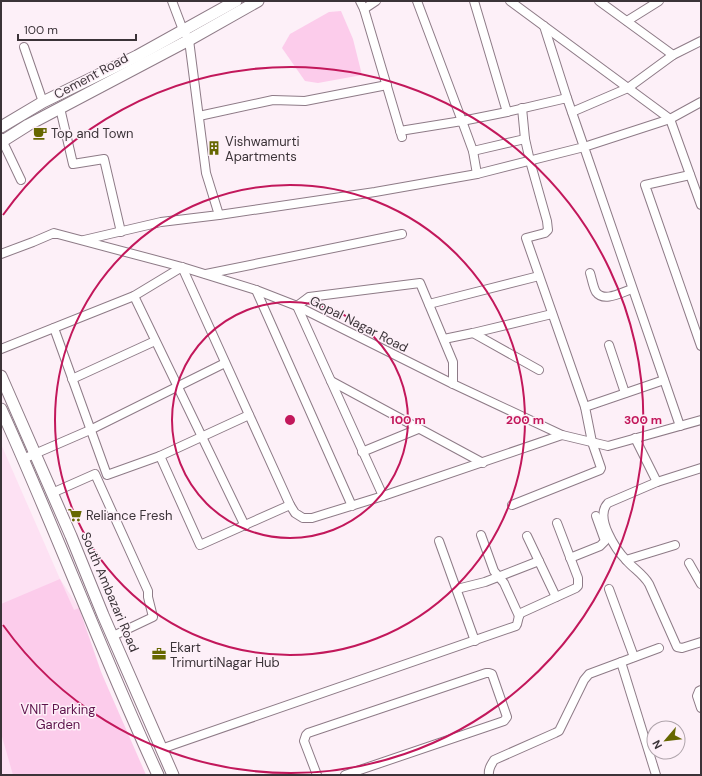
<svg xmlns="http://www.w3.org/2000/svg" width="702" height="776" viewBox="0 0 702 776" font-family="'DM Sans',sans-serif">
	<rect width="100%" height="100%" fill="#fdf0f8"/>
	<!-- built -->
	<path fill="#fde1f3" d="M1,444l59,135 19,29 25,72 42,95h-145z"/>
	<!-- green -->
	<g fill="#fccceb">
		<path d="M341,11l12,28 9,36 -44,8 -13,-2 -23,-33 8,-14 39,-22z"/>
		<path d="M60,579l14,31 5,-2 22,64 45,103h-133l-12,-42v-129z"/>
	</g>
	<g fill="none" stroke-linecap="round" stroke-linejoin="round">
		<defs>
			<g id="street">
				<path d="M360,1l4,8 38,128"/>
				<path d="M417,1l45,120 45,-9"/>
				<path d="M510,1l160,118 31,86"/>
				<path d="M599,1l74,54"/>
				<path d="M364,9l12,-8"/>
				<path d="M627,21l32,-20"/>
				<path d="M544,26l23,72"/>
				<path d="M24,47l19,55"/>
				<path d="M60,108l13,56 31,-5 17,73"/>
				<path d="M522,108l3,31 5,22 17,60 1,9 -3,3 -19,5 59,169"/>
				<path d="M572,112l56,-24 45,-33 28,-14"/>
				<path d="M199,116l74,-16 32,1 82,-16"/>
				<path d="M400,131l62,-10 11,30 4,23"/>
				<path d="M1,138l20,42"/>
				<path d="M473,151l52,-12"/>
				<path d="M690,175l-45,10 56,161"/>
				<path d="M219,215l156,-23 102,-18 107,-27 -17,-49 -60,14 -33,-111"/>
				<path d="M84,240l77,-18 58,-7 -13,-42 -17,-133 -6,-10 -11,-29"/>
				<path d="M1,254l32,-12 21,-9 128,34 74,23 41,16 156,78 109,51 46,11 93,-26"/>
				<path d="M590,273c2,6 3,14 6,19 8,11 26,0 36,-3"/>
				<path d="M206,274l196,-40"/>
				<path d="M256,290l96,216"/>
				<path d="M134,296l111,230"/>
				<path d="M429,304l110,-28"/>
				<path d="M54,328l53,147 53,-19 89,-41"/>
				<path d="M473,333l66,37"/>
				<path d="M444,339l29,-6 79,-19"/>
				<path d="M609,345l16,48"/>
				<path d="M1,349l133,-53 48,-29 108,238 5,8 8,5h9l71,-22 179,-61"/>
				<path d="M72,379l83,-38"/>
				<path d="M331,381l152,82"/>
				<path d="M680,426l-96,-279 86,-28 31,-17"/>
				<path d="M635,438l22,44"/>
				<path d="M362,452l56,-23"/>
				<path d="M160,456l40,89 90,-40"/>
				<path d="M23,459l67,-29 135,-67"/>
				<path d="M701,468l-44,14 -49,21c-14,14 8,47 19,58 7,8 16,13 22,23l28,63 5,1 19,-6"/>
				<path d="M52,493l43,-19 53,117v6l5,20 -40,19"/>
				<path d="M383,496l-86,-190 12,-9 111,-14 33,79v22"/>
				<path d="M512,505l88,-35 1,-2 -9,-26 -7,-35 79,-27"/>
				<path d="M481,535l13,36 10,12 15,33"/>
				<path d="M527,536l29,61"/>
				<path d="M439,541l36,100"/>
				<path d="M570,558l30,-12 5,-5 -9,-25"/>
				<path d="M626,560l49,-15"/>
				<path d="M689,563l12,21"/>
				<path d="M457,589l28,-7 54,-21"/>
				<path d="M609,589l25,68"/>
				<path d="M621,662l35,113"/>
				<path d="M701,690l-2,1 -2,5 4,12"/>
				<path d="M161,749l355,-123c3,-4 1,-9 5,-13l55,-25 2,-2v-8l-21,-55"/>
				<path d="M317,775l-13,-34 2,-6 2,-2 178,-60h3l3,1 15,43 -3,4 -159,54"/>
				<path d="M489,775c-1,-6 2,-10 5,-15l61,-27 4,-2 25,-51 5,-6 70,-26"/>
			</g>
			<g id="secondary">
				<path d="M1,127l42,-25 94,-46 99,-55"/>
				<path d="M1,142l27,-17 161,-85 69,-39"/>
				<path d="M1,376l70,160 32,79 70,160"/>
				<path d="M1,409c55,121 101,245 157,366"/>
			</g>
		</defs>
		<!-- street casing -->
		<use href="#street" stroke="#8e7b87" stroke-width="10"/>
		<!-- secondary casing -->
		<use href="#secondary" stroke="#8e7b87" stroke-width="13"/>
		<!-- street -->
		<use href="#street" stroke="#fff" stroke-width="8"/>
		<!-- secondary -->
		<use href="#secondary" stroke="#fff" stroke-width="11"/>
	</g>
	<!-- distance rings -->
	<g fill="none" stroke="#c2185b" stroke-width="2">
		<circle cx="290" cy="420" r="118"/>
		<circle cx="290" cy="420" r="235"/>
		<path d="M3 215A353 353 0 1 1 3 625"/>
	</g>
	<!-- icons -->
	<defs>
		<symbol id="cafe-bare" viewBox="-9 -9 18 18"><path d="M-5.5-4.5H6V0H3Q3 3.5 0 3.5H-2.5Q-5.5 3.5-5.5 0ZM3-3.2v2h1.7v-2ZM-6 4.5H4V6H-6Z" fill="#666700" stroke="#fdf0f8" stroke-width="2.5" paint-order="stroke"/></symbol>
		<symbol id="building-bare" viewBox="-9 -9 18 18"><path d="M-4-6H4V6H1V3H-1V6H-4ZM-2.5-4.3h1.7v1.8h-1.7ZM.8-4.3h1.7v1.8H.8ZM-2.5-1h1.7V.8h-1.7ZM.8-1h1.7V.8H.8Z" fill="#666700" stroke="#fdf0f8" stroke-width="2.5" paint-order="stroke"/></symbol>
		<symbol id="supermarket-bare" viewBox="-9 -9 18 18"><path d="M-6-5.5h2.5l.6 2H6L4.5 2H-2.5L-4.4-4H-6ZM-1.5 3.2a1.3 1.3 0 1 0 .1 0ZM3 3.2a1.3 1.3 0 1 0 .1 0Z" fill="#666700" stroke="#fdf0f8" stroke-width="2.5" paint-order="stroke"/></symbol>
		<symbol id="office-bare" viewBox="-9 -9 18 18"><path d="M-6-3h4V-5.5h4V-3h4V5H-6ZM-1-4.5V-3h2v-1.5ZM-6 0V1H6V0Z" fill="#666700" stroke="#fdf0f8" stroke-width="2.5" paint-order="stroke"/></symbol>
	</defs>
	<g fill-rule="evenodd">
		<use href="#cafe-bare" x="30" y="123" width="20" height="20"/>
		<use href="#building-bare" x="204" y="138" width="20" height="20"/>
		<use href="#supermarket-bare" x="65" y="505" width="20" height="20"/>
		<use href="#office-bare" x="149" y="644" width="20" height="20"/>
	</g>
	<g text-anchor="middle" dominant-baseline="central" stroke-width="3" stroke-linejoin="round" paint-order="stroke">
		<!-- street labels -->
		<g font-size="13" fill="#3b3338" stroke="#fdf0f8">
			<text transform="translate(91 76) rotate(-28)">Cement Road</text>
			<text transform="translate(359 324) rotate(27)">Gopal Nagar Road</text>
			<text transform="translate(110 592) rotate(67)">South Ambazari Road</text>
		</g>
		<!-- poi labels -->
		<g font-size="13" fill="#3b3338" stroke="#fdf0f8" text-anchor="start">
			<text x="51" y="133">Top and Town</text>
			<text x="225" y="141">Vishwamurti<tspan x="225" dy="15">Apartments</tspan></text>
			<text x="86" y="515">Reliance Fresh</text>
			<text x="170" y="647">Ekart<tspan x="170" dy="15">TrimurtiNagar Hub</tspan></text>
		</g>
		<!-- park labels -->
		<g font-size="13" fill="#5e134c" stroke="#fdf0f8">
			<text x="58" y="709">VNIT Parking<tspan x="58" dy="15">Garden</tspan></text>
		</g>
	</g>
	<circle cx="290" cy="420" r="6" fill="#c2185b" stroke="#fdf0f8" stroke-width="2"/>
	<g font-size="12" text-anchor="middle" font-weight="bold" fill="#c2185b" stroke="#fdf0f8" stroke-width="3" stroke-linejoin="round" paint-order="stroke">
		<text x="408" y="424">100 m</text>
		<text x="525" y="424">200 m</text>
		<text x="643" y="424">300 m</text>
	</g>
	<!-- border -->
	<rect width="702" height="776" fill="none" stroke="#3b3338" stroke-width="4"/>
	<!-- north arrow -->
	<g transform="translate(666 740) rotate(242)"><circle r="19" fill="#fdf0f8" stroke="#afa4ab"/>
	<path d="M0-3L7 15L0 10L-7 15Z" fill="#666700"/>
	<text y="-6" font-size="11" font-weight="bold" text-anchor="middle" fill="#3b3338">N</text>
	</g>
	<!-- scale -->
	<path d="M18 34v6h118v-6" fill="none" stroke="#3b3338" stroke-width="2"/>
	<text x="24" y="34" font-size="12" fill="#3b3338" stroke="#fdf0f8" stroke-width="3" paint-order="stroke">100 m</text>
</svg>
